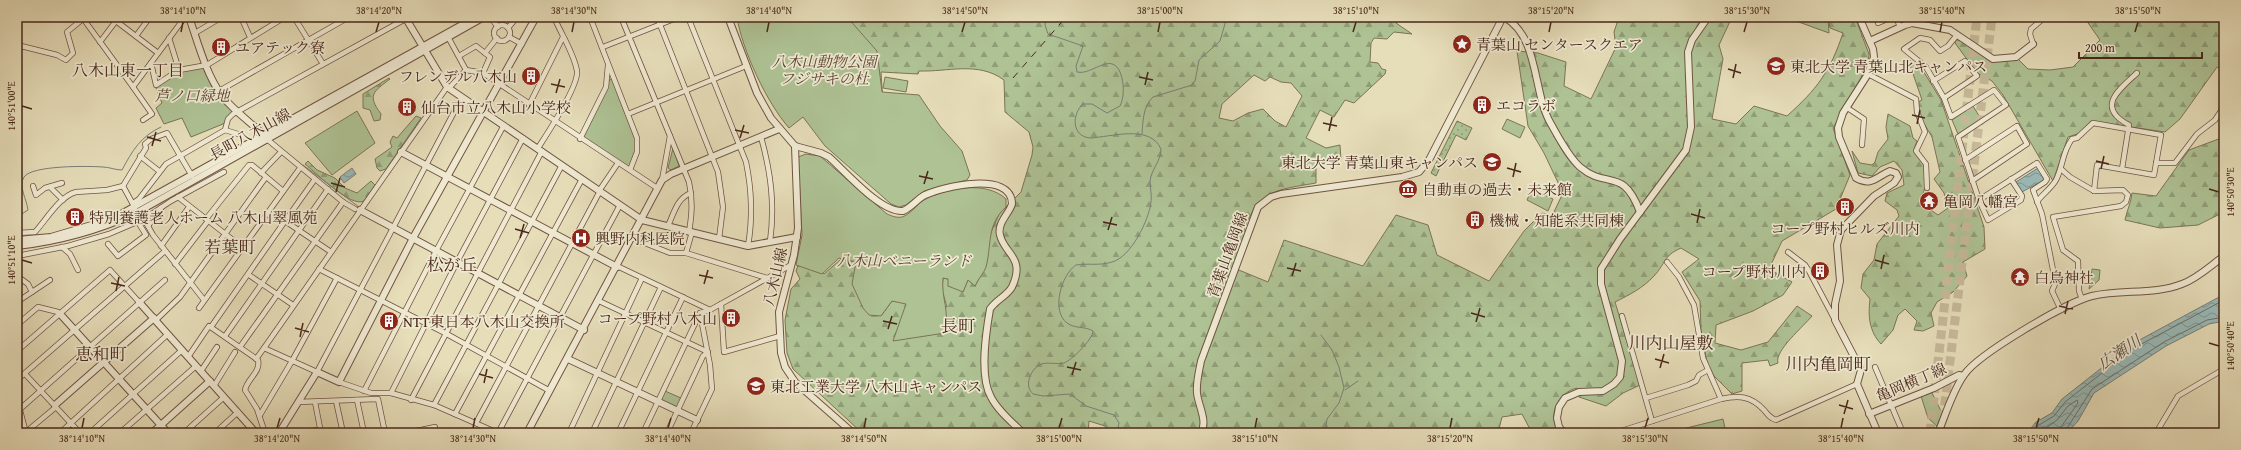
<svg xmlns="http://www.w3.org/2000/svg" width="2241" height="450" viewBox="0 0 2241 450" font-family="'Gentium Book Plus','Noto Serif JP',serif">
	<defs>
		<pattern id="grass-dots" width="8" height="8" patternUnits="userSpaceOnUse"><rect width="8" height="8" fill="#aec294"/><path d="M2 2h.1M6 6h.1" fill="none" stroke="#909e78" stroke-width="1.8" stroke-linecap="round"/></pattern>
		<pattern id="forest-firs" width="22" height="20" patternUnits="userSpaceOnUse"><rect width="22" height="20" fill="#aec294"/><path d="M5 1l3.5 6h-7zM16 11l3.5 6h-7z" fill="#909e78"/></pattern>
		<pattern id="water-waves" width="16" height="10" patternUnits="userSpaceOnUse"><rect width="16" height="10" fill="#99bab8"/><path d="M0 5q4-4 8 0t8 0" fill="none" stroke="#7f9795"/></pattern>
	</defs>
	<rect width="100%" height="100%" fill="#e6ddb9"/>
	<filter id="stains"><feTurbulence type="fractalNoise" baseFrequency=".005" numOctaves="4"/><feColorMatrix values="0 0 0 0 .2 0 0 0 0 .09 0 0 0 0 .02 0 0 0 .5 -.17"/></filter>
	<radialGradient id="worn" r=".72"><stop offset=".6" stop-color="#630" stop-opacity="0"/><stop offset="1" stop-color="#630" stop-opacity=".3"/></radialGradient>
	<!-- grass -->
	<path fill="url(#grass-dots)" stroke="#7c7456" d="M1457,121l15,7 -6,12 -10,-5 -20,41 -5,-3z"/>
	<!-- forest -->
	<g fill="url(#forest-firs)" stroke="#7c7456" fill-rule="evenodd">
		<path d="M847,17h551l-2,6 16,11 -18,-2 -7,7 -13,-1 -3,5 -1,19 8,1 4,6 4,1 -1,4 -31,29 -9,-3 -11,17 -14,-7 -14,28 20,10 14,-3 1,15 -25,5v18c-39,7 -57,6 -72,47l1,3 -11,35 34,14 16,-42 79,26 33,-51 32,10 9,30 52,26 35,-50 18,-18 10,3 11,-23 -19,-40 -16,-27 -11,-75 21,2 28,9 -2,24 27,13 25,-52 -2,-15 5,-15h113l-13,28 4,14 -11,60 24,5 18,-18 33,10c30,-27 43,-44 56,-83l-13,-5 -2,-11h27l14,37 -1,11 -35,63 17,47 -14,34 -54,32 -13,28 23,13 -9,13 -30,16 -37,14 -1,18 26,7 27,-8 29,-36 15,10c-8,10 -38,35 -34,47l-8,3 -2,-6 -26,3v28l-10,3 -18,-18 -7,-14 -6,-32 -1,-29 -18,-29 17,-13 -18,-11c-18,8 -15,15 -27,28 -11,12 -25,19 -39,26l25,83 -17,8 -17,13 -27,-9 -2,-9c-20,5 -30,27 -18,45h-27l-10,-19 -20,3 -4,16h-389l-4,-7 -16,-5 -1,12h-226l-69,-64 -6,-16 -2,-33 6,-31 9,-10 -4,-8 6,-17 12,3 10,17 17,-15 15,3 25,54 11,-15 55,6 -5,-17 1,-12 5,1 15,13 5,-12 7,6 10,-18 4,-31 10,-23 22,-22 11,-37 1,-8 -4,-15 -24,-20 -1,-32c-26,-19 -56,-8 -85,-9l-1,3 -37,-2 2,31zM1254,75l11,6 5,-4 11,5 10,1 11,13 -16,31 -11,-6 -12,-12 -15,4 -15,8 -14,-3 3,-14z"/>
		<path d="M2084,17h140v54l-7,-4 -37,52 -15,13 -74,-11 -11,12 -12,4 -15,44 -50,-86 -11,-14 -15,-8 -22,-30 1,-3h4l31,22 27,-3 10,10 22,1 23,-3 27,-27z"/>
		<path d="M1908,59l14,10 19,31 43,127 1,22 -22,13 4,14 -14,16 -16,10 -6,11 3,13 -11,5 -9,-1 3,-9 -12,-12 -7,6 -5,15 -12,14c-12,-13 -13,-28 -11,-45l-9,-11 2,-14 11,-14 3,-16 22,-28 -2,-6 -12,-9 2,-8 17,-8 -2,-15 -8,-9 -14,6 -8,9 -14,-3 -6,-22 8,12 12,2 3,-3 3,-10 10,-13 -2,-12 2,-13 22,12 3,12 4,3 -3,8c7,10 13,20 12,33 -2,13 -5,8 -1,24l13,9 10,-7 -4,-15 -10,-14 6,-7 -8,-35 -13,-22 -1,-13 4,-2z"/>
		<path d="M389,78l1,1c-17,13 -23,16 -9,35l-1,6 -6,1 -4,-11 -7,-2v-14z"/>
		<path d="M416,116l5,2 -35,51 -6,2 -3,-3 -2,-9 17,-12 -2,-5 3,-6 4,2z"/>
		<path d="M2224,137v75l-26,13 -38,3 -35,-8c2,-10 6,-17 7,-27l24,3 33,-46z"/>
		<path d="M308,161l9,9 18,8 10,10 12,5 14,-12 4,4 -11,16c-13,7 -48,-28 -59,-37z"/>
	</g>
	<!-- park -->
	<g fill="#aec294" stroke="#7c7456">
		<path d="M737,17h110l30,34 5,41 37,3 21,31 22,25 8,24 -3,5 -43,11 -18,14 -7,2 -8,-3 -66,-58 -22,-29 -14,11c-22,-25 -47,-78 -52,-111z"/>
		<path d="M1785,17h43l1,16z"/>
		<path d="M206,66l29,44 -12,14 -32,13 -9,-19 -18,6 -8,-16 6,-5 -6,-15 23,-17z"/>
		<path d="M885,77l23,4 -2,11 -23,-4z"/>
		<path d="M613,79l22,54 1,15 -6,18 -2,1 -45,-29 24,-49 2,-9z"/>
		<path d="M1973,106l8,13 -23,15 -6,-14z"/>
		<path d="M357,111l18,32 -43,32 -27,-32z"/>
		<path d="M1507,119l18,8 -5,11 -18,-9z"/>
		<path d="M673,148l6,18 -8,4 -3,-2z"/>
		<path d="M806,154l14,2 67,58c5,2 9,4 15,3 9,-3 14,-12 22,-17 22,-12 62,-20 82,-1v8c-20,18 -14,38 -20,60 -2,6 -8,12 -11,19l-7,-6 -5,12 -15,-6v-7l-5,-1c-2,20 7,33 2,55l-52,8 13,-37 -14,-3 -11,15 -12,-1 -6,-7 -11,-24 4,-22 -17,-4 -17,16 -26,-9 6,-30 -4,-78z"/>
		<path d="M1532,189l21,10 -5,12 -21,-11z"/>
		<path d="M2092,269l8,1 -1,10 -10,9z"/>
		<path d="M665,391l16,7 -4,10 -17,-7z"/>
		<path d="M1931,391l11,22 -5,13 -9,-8 -7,-22z"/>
		<path d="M1723,419l3,14h-60z"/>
	</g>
	<!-- water -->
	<g fill="url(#water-waves)" stroke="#797f78">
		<path d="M352,168l4,6 -12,9 -4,-6z"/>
		<path d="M2038,168l6,12 -22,12 -6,-10z"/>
		<path d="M2221,296h3v25l-15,3 -43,22 -72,47 -16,28 -11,12h-40l9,-11 16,-9 10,-14 70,-55z"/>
	</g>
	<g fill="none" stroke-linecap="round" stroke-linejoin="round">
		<!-- shore -->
		<g stroke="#717068" stroke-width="1">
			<path d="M2032,433l7,-8 15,-9 11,-14 69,-54 90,-48"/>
			<path d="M2039,433l18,-13 11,-14 9,-6 1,3 -17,24 -2,6"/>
			<path d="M2064,433l28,-44 72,-47 43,-22 17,-3"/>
		</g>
		<!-- stream -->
		<g stroke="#797f78" stroke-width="1">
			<path d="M1046,17l-1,8 3,9 35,12 -7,20 1,6c16,4 37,-25 45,6 2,9 2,20 -2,28l-13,7 -15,-9h-9c-11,10 -12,32 7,34 21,-1 60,-14 71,11 0,12 -10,21 -11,32 0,7 2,14 1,21 -2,18 -20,55 -39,60 -12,4 -24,1 -36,3 -15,10 -25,46 -9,58 8,6 18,3 26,8 0,8 -21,29 -29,32 -8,2 -17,-2 -25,2 -9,6 -15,21 -6,29l10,2 27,-2 16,12 28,9 5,8 -2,10"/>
			<path d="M1249,17h2"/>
			<path d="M1142,134c1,-13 1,-28 11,-37l39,-12 3,-4 4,-21 21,-19 7,-24"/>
			<path d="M303,165l56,42"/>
			<path d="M17,217l11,-7c-1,-10 -10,-24 -4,-33 8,-12 65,-11 79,-10 6,0 12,3 19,3 10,-19 19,-34 39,-43"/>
			<path d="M1321,335l11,15 7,17 5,21 -5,15 -12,16 -2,14"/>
			<path d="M1345,390l13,-9"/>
		</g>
		<!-- motorway-tunnel -->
		<g stroke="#c7b999" stroke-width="9" stroke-dasharray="9 4.5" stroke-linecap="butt">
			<path d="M1943,419l49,-402"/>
			<path d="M1930,433l47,-416"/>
		</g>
		<defs>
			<g id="minor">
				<path d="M82,17l51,70 52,-70"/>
				<path d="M241,17l9,20"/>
				<path d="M294,17l29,47"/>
				<path d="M490,17l8,10"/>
				<path d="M590,17l47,121v14l-7,18"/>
				<path d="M621,17l68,165c4,18 3,32 0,50"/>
				<path d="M657,17l61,155 5,35 -4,32"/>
				<path d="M688,17l58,145c6,29 7,55 2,84"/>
				<path d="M1896,17l4,10"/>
				<path d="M116,21l42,32"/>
				<path d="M1878,23l14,-6"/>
				<circle cx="502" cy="33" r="8"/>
				<path d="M508,28l9,-11"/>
				<path d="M195,33l27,-16"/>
				<path d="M447,35l19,35"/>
				<path d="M1957,35l-9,11 -8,5 -10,-11 -10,-2 -16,11 22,18 18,31 7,19 43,-27 12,15 -48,32 21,63"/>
				<path d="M136,36l14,-19"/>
				<path d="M509,37l13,7"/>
				<path d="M169,38l10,32"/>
				<path d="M100,42l19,-25"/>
				<path d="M2033,44l-3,-10 1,-5 14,-12"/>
				<path d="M17,45l40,10 9,5 7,-7 -6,-21 17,-14"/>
				<path d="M603,47l76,-30"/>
				<path d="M485,53l12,-15"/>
				<path d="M459,56l17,-10 14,11 -7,16"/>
				<path d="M151,63l5,22 23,-15 28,-5 78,-48"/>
				<path d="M466,70l17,3 174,115"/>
				<path d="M1868,74l48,25 1,13 8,20 -9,19 10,13 1,24"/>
				<path d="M1933,81l32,-20 12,15 -33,22"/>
				<path d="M133,87l19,27 -9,6"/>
				<path d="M447,87l-183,261 53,24 145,-275"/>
				<path d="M449,88l17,-18"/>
				<path d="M219,91l130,-74"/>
				<path d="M529,105l34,-68"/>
				<path d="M1846,107l18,12 -2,26"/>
				<path d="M628,114l118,-48"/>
				<path d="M225,130l3,-11 5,-5 176,-97"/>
				<path d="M761,137c10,36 14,68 9,105"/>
				<path d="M580,139l26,-52 2,-22"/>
				<path d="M268,140l75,62 12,7"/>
				<path d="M538,148c9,-14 41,-62 39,-77 -3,-18 -16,-37 -23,-54"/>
				<path d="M140,156l19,15"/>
				<path d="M1965,160l52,-34 10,18 -55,37"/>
				<path d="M2156,163h19l22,-29 18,-14 8,-12"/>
				<path d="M2061,169l9,8 24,14 29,-1 5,5 -2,7 -5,4 -68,11 10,33 15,11 1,30 3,8"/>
				<path d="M2122,169l7,-44c-34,-18 -10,-35 8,-52"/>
				<path d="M261,173l20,-21"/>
				<path d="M2011,179l11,17 -1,4 -33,20 -9,-20 58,-37 10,16 -2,3 -12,8 9,24 12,61 1,9 -3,7 9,19"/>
				<path d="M662,180l8,-44"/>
				<path d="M33,186l3,9 9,-7 17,-5"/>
				<path d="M123,186l23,-38 -1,-4 6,-5 16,-6 25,43"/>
				<path d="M50,187l13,13"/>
				<path d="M599,191l19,-28"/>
				<path d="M178,197l64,50"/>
				<path d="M2037,202c5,-8 14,-13 19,-22 7,-13 6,-28 16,-41l5,-1 16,-15 68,12 -7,40 -57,-10 -3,26"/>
				<path d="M133,203l6,-4 27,-35 59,-34 13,4"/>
				<path d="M288,217l27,-38"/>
				<path d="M144,219l9,16 51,65"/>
				<path d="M206,219l43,-54h3l31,26"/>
				<path d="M148,226l13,-18"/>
				<path d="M668,226c6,-13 9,-28 23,-33"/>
				<path d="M692,232l-6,21 81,25"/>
				<path d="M17,233l18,-1c11,-12 25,-36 41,-40l31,-2 16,-4 12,22"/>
				<path d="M632,238l38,15h16"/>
				<path d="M108,244l10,12 28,-21 -8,-13"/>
				<path d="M161,246l28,-39"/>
				<path d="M62,247l8,7 8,16"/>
				<path d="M1788,252l17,13 4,6 26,49"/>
				<path d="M17,256l51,-10 41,-12 35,-15 27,-18 53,-29"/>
				<path d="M1667,262l12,15 15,28 9,53 18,41c18,-4 30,-3 43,11 4,5 6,8 12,10l81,-36"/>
				<path d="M175,264l33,-43"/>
				<path d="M617,266l93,44"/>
				<path d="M319,269l126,64 105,58"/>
				<path d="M249,275l44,30"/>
				<path d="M17,276l11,8 4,8"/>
				<path d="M599,301l109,51 -5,4 -36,77"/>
				<path d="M17,302l33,-22"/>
				<path d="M721,304l3,48 56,-16"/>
				<path d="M199,308l101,-140"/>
				<path d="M1622,316l30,105"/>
				<path d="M156,320l24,-23 86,-120"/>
				<path d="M17,325l21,-18 20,5 3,3"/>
				<path d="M211,327l74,-106 46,31"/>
				<path d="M225,336l103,-147"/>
				<path d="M240,347l103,-145"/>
				<path d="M17,351l93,-81 29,32"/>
				<path d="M188,357l21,-31 49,34c3,12 -11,19 -13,30l12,19 8,24"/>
				<path d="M256,359l8,-11"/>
				<path d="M1875,367l28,66"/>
				<path d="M201,371l16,-24"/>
				<path d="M26,375l54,58"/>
				<path d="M17,380l148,-129"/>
				<path d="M339,382l32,11h20l43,12 64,28"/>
				<path d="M214,386l21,-34"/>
				<path d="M364,391l72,-140 68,-126"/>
				<path d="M391,393l66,-131 66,-124"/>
				<path d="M1646,398l42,-13 8,-4 3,-6 9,-5"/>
				<path d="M17,399l9,34"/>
				<path d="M357,400l7,33"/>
				<path d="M411,400l131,-249"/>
				<path d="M336,401l7,32"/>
				<path d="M298,402l80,-3 7,34"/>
				<path d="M315,402l6,31"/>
				<path d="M434,405l128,-240"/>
				<path d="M19,410l146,-130"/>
				<path d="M455,414l127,-235"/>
				<path d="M260,415l32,-54 45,-83"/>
				<path d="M476,423l124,-232"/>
				<path d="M26,432l30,-25"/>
				<path d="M60,433l108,-99"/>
				<path d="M90,433l92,-83"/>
				<path d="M120,433l76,-67"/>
				<path d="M184,433l40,-36"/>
				<path d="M215,433l23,-21"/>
				<path d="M248,433l4,-4"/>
				<path d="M296,433l24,-3"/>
				<path d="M407,433l28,-6"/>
				<path d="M498,433l122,-228"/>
				<path d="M569,433l73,-155"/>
				<path d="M592,433l69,-146"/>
				<path d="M618,433l65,-136"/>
				<path d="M643,433l57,-120 10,-3 81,-45"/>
				<path d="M691,433l21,-44 -2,-24 -10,-52"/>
				<path d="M1615,433l106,-34"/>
				<path d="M2156,433l22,-37 46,-27"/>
			</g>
			<g id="tertiary">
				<path d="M189,17c9,26 17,57 33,79 13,16 31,28 45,42"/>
				<path d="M405,17l42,70 195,133 106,26 49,-9"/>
				<path d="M728,17l29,76 14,25 24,28"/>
				<path d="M1504,17c36,20 28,75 47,107 8,14 17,32 29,43 27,23 43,-1 60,45"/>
				<path d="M1859,17l14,32 1,8 -6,17 -25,39 -5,15 1,9 17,41c16,9 21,-2 34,-7l6,2 2,4 -4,6 -20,13 -33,34 -4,15 3,36 -5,23v16l26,50 -4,14 21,49"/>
				<path d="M1870,41l35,-16 7,-2 38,7 43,29 23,-2 17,-13"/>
				<path d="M795,146l26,7 8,4c17,15 52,56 74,54 9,-4 14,-12 22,-16 17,-8 87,-25 87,9 -3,10 -15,19 -12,31 4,19 26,22 12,52 -5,9 -16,13 -22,22 -4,23 -11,67 1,88 7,14 21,25 32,36"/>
				<path d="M795,146l3,82 -4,27 -15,57 2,41 4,14 10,15 58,51"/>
				<path d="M401,152l216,115"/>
				<path d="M360,210l224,120"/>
				<path d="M17,240l34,-3 61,-18 364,-202"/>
				<path d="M17,246c43,-5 80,-15 119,-33l348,-196"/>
				<path d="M139,302l117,131"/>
				<path d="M61,315l107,118"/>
				<path d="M568,359l129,61"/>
				<path d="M55,405l99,-87"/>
				<path d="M1869,414l65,-26 25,-13 4,1"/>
				<path d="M152,433l58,-52"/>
				<path d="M279,433l38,-61 22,10 74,-144 123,-221"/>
				<path d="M527,433l135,-253 9,-6 108,-45"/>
				<path d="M1201,433c7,-12 -3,-28 -4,-40 -1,-11 2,-21 4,-32l57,-154 13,-10 10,-3 121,-17 17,-5 10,-12 74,-143"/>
				<path d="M1564,433l-5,-6 -2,-9 2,-11 6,-9 14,-6 24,-1 11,-7 6,-7 2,-16 -21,-77v-15l19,-30 66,-89 5,-23 -3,-75 4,-12 16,-23"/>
				<path d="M1938,433c8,-19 14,-41 26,-58 14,-21 103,-73 128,-79 30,-7 62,-1 90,-12 14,-5 26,-16 38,-25l4,7"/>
			</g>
		</defs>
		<!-- minor casing -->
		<use href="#minor" stroke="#705441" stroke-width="6"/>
		<!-- tertiary casing -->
		<use href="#tertiary" stroke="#705441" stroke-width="8"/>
		<!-- minor -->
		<use href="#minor" stroke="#efe9d2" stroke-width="4.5"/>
		<!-- tertiary -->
		<use href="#tertiary" stroke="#efe9d2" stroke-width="6"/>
		<!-- rail -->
		<path stroke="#492719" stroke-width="1" stroke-dasharray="7 7" stroke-linecap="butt" d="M1013,78l53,-61"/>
	</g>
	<!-- ticks -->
	<path fill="none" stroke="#492719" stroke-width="1.5" d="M181,32l2,-10M376,32l3,-10M572,32l2,-10M767,32l2,-10M962,32l3,-10M1158,32l2,-10M1353,32l3,-10M1549,32l2,-10M1744,32l3,-10M1940,32l2,-10M2135,32l3,-10M1728,69l13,4M1139,77l14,3M1733,78l3,-14M551,84l14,3M1145,85l3,-13M556,93l4,-14M22,106l10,3M1912,115l13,3M1323,123l14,3M1917,124l3,-14M735,130l14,3M1329,131l3,-14M147,137l14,4M740,138l4,-13M152,146l4,-14M2096,161l13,3M1507,168l14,4M2101,169l3,-13M919,176l14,3M1513,177l3,-14M331,183l14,4M924,184l4,-13M2209,189l10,3M336,192l4,-14M1691,214l14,4M1103,222l14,3M1697,223l3,-14M515,229l14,4M1108,230l4,-13M520,238l4,-14M22,260l10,3M1875,260l14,4M1287,268l14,3M1881,269l3,-14M699,275l14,3M1292,276l4,-13M111,283l14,3M704,284l4,-14M116,291l3,-14M2059,306l14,3M1471,313l14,4M2065,314l3,-13M883,321l14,3M1476,322l4,-14M295,328l14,4M888,329l4,-13M300,337l3,-14M2209,343l10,3M1655,359l14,4M1067,367l14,3M1660,368l4,-14M479,374l14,4M1072,375l4,-13M484,383l3,-14M1839,405l14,4M1844,414l4,-14M82,428l2,-10M277,428l3,-10M473,428l2,-10M668,428l3,-10M864,428l2,-10M1059,428l3,-10M1255,428l2,-10M1450,428l2,-10M1645,428l3,-10M1841,428l2,-10M2036,428l3,-10"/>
	<!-- icons -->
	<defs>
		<symbol id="sight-disc" viewBox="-11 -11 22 22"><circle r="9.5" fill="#8f2418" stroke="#efe9d2"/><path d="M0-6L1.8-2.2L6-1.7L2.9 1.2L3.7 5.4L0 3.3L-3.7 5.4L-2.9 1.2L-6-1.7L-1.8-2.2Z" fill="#fff"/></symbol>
		<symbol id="building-disc" viewBox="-11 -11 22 22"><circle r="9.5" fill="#8f2418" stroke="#efe9d2"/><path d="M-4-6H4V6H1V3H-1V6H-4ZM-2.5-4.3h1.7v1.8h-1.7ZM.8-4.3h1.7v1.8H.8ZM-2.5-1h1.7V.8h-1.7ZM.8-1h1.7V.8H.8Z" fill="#fff"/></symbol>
		<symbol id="university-disc" viewBox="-11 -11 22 22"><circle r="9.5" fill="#8f2418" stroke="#efe9d2"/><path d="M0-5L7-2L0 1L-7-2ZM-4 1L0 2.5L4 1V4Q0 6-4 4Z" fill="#fff"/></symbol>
		<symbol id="museum-disc" viewBox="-11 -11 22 22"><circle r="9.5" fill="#8f2418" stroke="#efe9d2"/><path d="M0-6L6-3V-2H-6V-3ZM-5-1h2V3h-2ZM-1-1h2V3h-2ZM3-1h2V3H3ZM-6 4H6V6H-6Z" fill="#fff"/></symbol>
		<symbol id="temple-disc" viewBox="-11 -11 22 22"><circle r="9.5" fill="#8f2418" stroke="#efe9d2"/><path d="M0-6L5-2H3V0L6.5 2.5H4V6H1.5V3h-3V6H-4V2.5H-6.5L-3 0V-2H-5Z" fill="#fff"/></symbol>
		<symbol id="hospital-disc" viewBox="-11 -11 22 22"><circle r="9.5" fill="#8f2418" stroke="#efe9d2"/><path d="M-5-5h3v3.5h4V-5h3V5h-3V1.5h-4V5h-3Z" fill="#fff"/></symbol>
	</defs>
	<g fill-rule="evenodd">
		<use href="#sight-disc" x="1451" y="33" width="22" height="22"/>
		<use href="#building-disc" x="210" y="36" width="22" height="22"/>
		<use href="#university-disc" x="1765" y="55" width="22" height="22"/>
		<use href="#building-disc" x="520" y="65" width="22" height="22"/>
		<use href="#building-disc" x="1471" y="94" width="22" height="22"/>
		<use href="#building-disc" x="396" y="96" width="22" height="22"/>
		<use href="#university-disc" x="1481" y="151" width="22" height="22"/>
		<use href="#museum-disc" x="1397" y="178" width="22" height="22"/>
		<use href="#temple-disc" x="1918" y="190" width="22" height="22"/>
		<use href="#building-disc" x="1834" y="196" width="22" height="22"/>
		<use href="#building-disc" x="64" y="206" width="22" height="22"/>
		<use href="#building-disc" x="1464" y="209" width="22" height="22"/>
		<use href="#hospital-disc" x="570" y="227" width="22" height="22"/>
		<use href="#building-disc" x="1809" y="260" width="22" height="22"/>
		<use href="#temple-disc" x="2009" y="266" width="22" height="22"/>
		<use href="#building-disc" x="720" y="307" width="22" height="22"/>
		<use href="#building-disc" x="378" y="310" width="22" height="22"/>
		<use href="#university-disc" x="745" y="375" width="22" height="22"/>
	</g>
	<g text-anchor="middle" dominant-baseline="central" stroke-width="3.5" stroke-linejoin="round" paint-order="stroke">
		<!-- poi labels -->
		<g font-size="15" fill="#492719" stroke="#efe9d2" text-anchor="start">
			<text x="1476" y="44">青葉山 センタースクエア</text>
			<text x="235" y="47">ユアテック寮</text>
			<text x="1790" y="66">東北大学 青葉山北キャンパス</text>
			<text x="517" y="76" text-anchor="end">フレンデル八木山</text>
			<text x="1496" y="105">エコラボ</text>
			<text x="421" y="107">仙台市立八木山小学校</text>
			<text x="1478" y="162" text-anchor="end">東北大学 青葉山東キャンパス</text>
			<text x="1422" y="189">自動車の過去・未来館</text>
			<text x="1943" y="201">亀岡八幡宮</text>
			<text x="89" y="217">特別養護老人ホーム 八木山翠風苑</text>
			<text x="1489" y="220">機械・知能系共同棟</text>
			<text x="1845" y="228" text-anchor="middle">コープ野村ヒルズ川内</text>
			<text x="595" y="238">興野内科医院</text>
			<text x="1806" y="271" text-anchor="end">コープ野村川内</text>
			<text x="2034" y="277">白鳥神社</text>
			<text x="717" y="318" text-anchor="end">コープ野村八木山</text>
			<text x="403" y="321">NTT東日本八木山交換所</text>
			<text x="770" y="386">東北工業大学 八木山キャンパス</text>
		</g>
		<!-- park labels -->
		<g font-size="15" font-style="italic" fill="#5d4632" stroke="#efe9d2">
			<text x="824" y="61">八木山動物公園<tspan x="824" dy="17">フジサキの杜</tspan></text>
			<text x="192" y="95">芦ノ口緑地</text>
			<text x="904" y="260">八木山ベニーランド</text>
		</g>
		<!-- street labels -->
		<g font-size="15" fill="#492719" stroke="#efe9d2">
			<text transform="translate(250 134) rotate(-29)">長町八木山線</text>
			<text transform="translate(1227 255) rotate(-70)">青葉山亀岡線</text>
			<text transform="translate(775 277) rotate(-77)">八木山線</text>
			<text transform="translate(1911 382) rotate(-23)">亀岡横丁線</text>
		</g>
		<!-- neighbourhood labels -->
		<g font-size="16" fill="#492719" stroke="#efe9d2">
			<text x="128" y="70">八木山東一丁目</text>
		</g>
		<!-- water labels -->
		<g font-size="16" font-style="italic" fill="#5d4c41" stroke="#efe9d2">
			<text transform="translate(2119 352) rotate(-34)">広瀬川</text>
		</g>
		<!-- quarter labels -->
		<g font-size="17" fill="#492719" stroke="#efe9d2">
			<text x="230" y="246">若葉町</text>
			<text x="452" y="264">松が丘</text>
			<text x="958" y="325">長町</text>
			<text x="1671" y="342">川内山屋敷</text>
			<text x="101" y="353">恵和町</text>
			<text x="1828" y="363">川内亀岡町</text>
		</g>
	</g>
	<!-- margin -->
	<rect width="2241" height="450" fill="none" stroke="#e6ddb9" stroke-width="44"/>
	<!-- scale -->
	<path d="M2079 52v6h123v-6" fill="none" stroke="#492719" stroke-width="2"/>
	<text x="2085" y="52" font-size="12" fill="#492719" stroke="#efe9d2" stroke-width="3" paint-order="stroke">200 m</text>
	<rect x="22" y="22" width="2197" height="406" fill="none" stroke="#492719" stroke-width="1.5"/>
	<g font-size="10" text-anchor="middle" fill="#492719">
		<text x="183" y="14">38°14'10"N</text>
		<text x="379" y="14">38°14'20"N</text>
		<text x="574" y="14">38°14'30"N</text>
		<text x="769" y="14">38°14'40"N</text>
		<text x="965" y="14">38°14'50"N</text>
		<text x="1160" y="14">38°15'00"N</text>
		<text x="1356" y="14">38°15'10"N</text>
		<text x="1551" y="14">38°15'20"N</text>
		<text x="1747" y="14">38°15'30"N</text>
		<text x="1942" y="14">38°15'40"N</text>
		<text x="2138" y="14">38°15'50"N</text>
		<text transform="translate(11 106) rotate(-90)" y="4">140°51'00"E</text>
		<text transform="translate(2230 192) rotate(-90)" y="4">140°50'30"E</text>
		<text transform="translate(11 260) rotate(-90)" y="4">140°51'10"E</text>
		<text transform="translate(2230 346) rotate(-90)" y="4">140°50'40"E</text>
		<text x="82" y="442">38°14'10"N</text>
		<text x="277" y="442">38°14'20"N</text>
		<text x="473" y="442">38°14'30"N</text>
		<text x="668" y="442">38°14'40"N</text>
		<text x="864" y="442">38°14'50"N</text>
		<text x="1059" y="442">38°15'00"N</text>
		<text x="1255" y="442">38°15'10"N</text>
		<text x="1450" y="442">38°15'20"N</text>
		<text x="1645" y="442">38°15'30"N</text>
		<text x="1841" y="442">38°15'40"N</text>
		<text x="2036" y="442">38°15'50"N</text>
	</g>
	<rect width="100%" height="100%" filter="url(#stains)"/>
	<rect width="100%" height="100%" fill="url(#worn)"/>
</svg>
